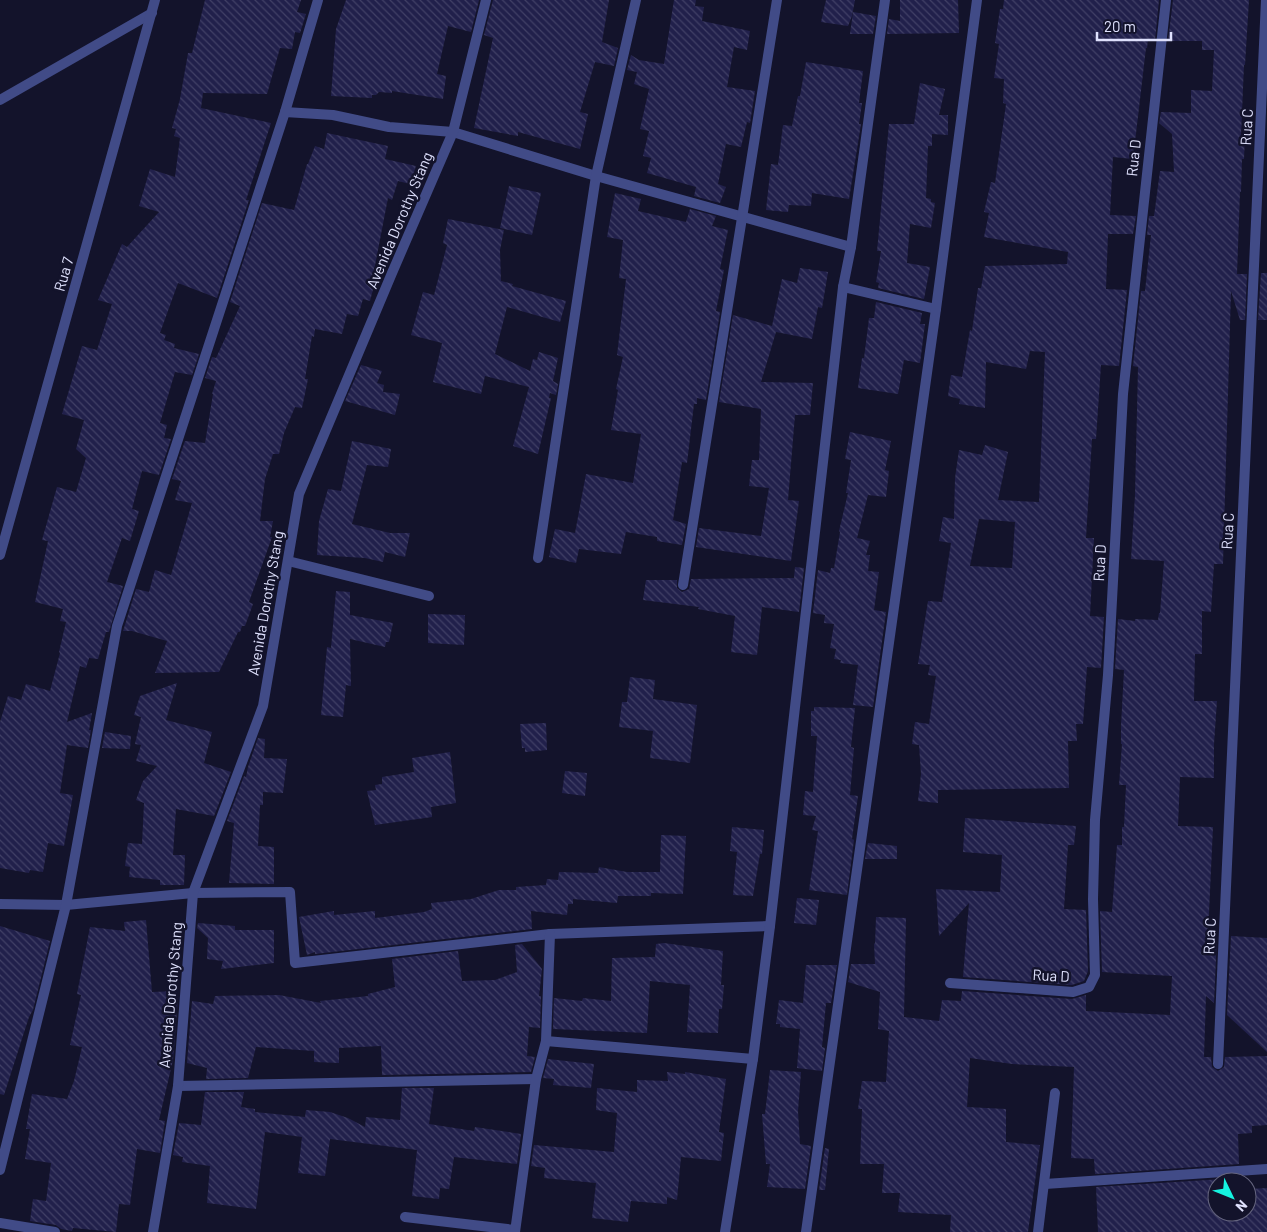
<svg xmlns="http://www.w3.org/2000/svg" width="1267" height="1232" viewBox="0 0 1267 1232" font-family="Barlow,sans-serif">
	<defs>
		<pattern id="building-back-hatch" width="6" height="6" patternUnits="userSpaceOnUse" patternTransform="scale(1.25)"><rect width="6" height="6" fill="#21204b"/><path d="M-1 5l2 2M0 0l6 6M5-1l2 2" fill="none" stroke="#414066"/></pattern>
	</defs>
	<rect width="100%" height="100%" fill="#13132b"/>
	<!-- building -->
	<g fill="url(#building-back-hatch)" fill-rule="evenodd">
		<path d="M205,0h96l-4,12 9,2 -6,19 -5,-1 -3,17 -12,-1 -13,46 -64,-1 -2,15 70,15 -25,77h3l-32,98 -39,-15 -18,50 6,2 -2,5 11,4 -1,4 25,6 -7,21 -17,-3 -15,51 7,2 -3,13 7,1 -12,36 -17,-4 -10,38 7,2 -9,30 -8,-3 -15,44 16,4 -14,46h-3l-8,27 -9,-1 -3,10 -6,-2 -13,56 25,-9 -3,17h2l-3,18 -21,-3 -7,48 13,2 -9,51 -16,-3 -5,29 -13,-2 -1,3 -29,-5v-146l8,-26 13,4 5,-16 24,7 10,-38 -1,-1 7,-30 -6,-1 3,-12 -28,-7 13,-61 -6,-1 15,-53 19,5 10,-34 -10,-9 8,-29 -22,-6 20,-68 15,4 15,-46 -14,-4 24,-56 5,3 32,-35 -20,-6 11,-37 25,8 5,-39 -6,-2 2,-7 -4,-1 8,-29 8,-46h4z"/>
		<path d="M346,0h133l-8,32 -23,-6 -11,48 9,2 -3,23 -51,-8v2l-13,-1 -3,3h-4v3l-41,-2 5,-67z"/>
		<path d="M493,0h116l-7,42 16,6 -4,18 -19,-4 -15,50 8,2 -8,35 -62,-17v4l-44,-8 19,-90 -9,-3z"/>
		<path d="M674,0h22l-1,6 9,1 -2,14 48,10 -3,19 -13,-3 -7,40 28,4 -5,32 -3,-1 -6,25 -15,-3 -8,40 8,3 -6,16 -26,-7 2,-9 -49,-14 4,-15 -8,-2 6,-25 -9,-2 9,-40 -15,-5 3,-12 -10,-2 4,-15 8,5 25,4z"/>
		<path d="M826,0h29l-3,16 -4,10 -27,-4z"/>
		<path d="M900,0h58l1,33 -72,1 2,-15 11,2z"/>
		<path d="M1004,0h155l-4,40h-7l-1,8h-1l-13,111 -20,-2 -3,58 26,1 -3,18h-25l-2,55 21,1 -8,76 -18,-1 -5,74h-4l-6,99h8l-4,78 14,1 -3,51 -14,-1 -4,57h-7l1,17h-9l1,47 -131,2v13l-20,-2 3,-27 -2,-29 -7,-1 3,-22 14,2 7,-48 -8,-1 2,-10 -12,-1 10,-63 14,1 9,-59 -12,-2 4,-24 11,2 1,-41 4,-28 23,5 3,-10 23,7 -10,48 41,2 6,-150 -15,-1 -4,18 -40,-7 -1,46 -26,-4 1,-5 -12,-3 3,-21 11,2 8,-47 2,1 6,-43h3l4,-22 82,-2 1,-12 -84,-15 5,-24 -5,-1 7,-30 4,1 11,-79 -3,-1 1,-24 -10,-1 5,-34 -4,-1 5,-34h3zM979,519l36,3 -3,46 -42,-2z"/>
		<path d="M1173,0h76l-4,65h-1l-3,71h4l-1,23h-2l-1,33h-1l-3,82h10l-2,46h-5l-9,-29 -8,273h-9l-3,48 -9,-1v43h-7l-1,47h23l-3,43v34l-34,-1 -2,49 35,1 -5,107 9,1 -3,68 -8,-7 -2,61h7l1,10 6,4 6,-4 1,-10 42,-1v69l-15,1v7l-14,1 1,30 -144,10 -1,-15 -23,-1 3,-91 -62,-3 -42,-6 -3,49 39,2v33l34,3 -12,87h-78l1,-17 -53,-3 2,-19h-18l2,-29h-24l2,-55h-4l4,-28 24,1 3,-51 -11,-2 2,-37 -32,-10 3,-18h24l-1,-21 1,1 1,-27 30,1 -2,99 35,4 3,-21 19,1 1,-10 110,8 14,-4v16l84,4 2,-39 -70,-4 -2,-61 12,1 5,-67h5v-18h2l2,-42h-7l3,-41h-1v-18l3,-56 -9,-1 3,-50 17,2v-2l23,1 1,-7h1l4,-52 -33,-2 4,-64 3,-128 -5,-1 8,-75h4l6,-56h-4l2,-19h5l6,-45 14,1 -2,-38 -13,-11 2,-11 30,1v-23l21,1 2,-41h-12v-9h-34z"/>
		<path d="M853,12l23,4 -3,18h-23z"/>
		<path d="M806,62l57,9 -4,32h3l-3,21h2l-12,75 -37,-6 -1,13 -22,-1 -1,7 -22,-2 5,-46 7,1 5,-40 9,1 6,-30h2z"/>
		<path d="M920,83l25,6 -6,26h9v20l-16,-1v12h-4l-2,52 5,1v3l4,1 -4,25 -21,-4 -3,39 23,4 -6,32 -46,-11 1,-5 -3,-1 5,-31h-4l12,-127h25z"/>
		<path d="M327,133l61,13 -3,13 31,7 -6,18 -12,-3 -6,19 -4,-2 -16,83 3,1 -5,19 -7,-2 -5,17 -11,-2 -5,20 -27,-5 -1,8 -2,-1 -7,43h3l-6,29 -7,-1 -11,26 -5,21h-6l-8,25 -5,42h13l-3,16h2l-23,65 4,2 -8,22h-3l-2,6h-2l-19,40 -64,1 12,-32 -35,-10h-9l1,-3 12,-39 13,3 6,-22 16,5 21,-72 -17,-3 6,-19 -9,-2 13,-38 20,2 8,-49h-1l4,-13 -11,-3 7,-21 4,1 24,-52 -10,-4 32,-99 32,7 13,-46h1l7,-18 9,3z"/>
		<path d="M509,186l32,7 -9,42 -32,-7z"/>
		<path d="M615,193l26,6 -3,12 48,11 4,-13 26,7 -4,10 16,4 -8,39 4,1 -8,41 4,1 -14,88 -9,-2v6h-3l-7,59 -5,-1 -9,58 13,4 -4,21 -25,-4v-4l-31,-5 -5,22 -42,-5 -3,14 -27,-6 6,-28 20,4 11,-59 47,9 8,-49 -30,-4 7,-40 -2,-1 7,-32 -6,-2 9,-76 -7,-1 4,-38 -16,-3z"/>
		<path d="M448,219l56,11 -4,20 1,31 12,3 -1,2 54,15 -6,21 -53,-15 -12,47 35,17 3,-12 4,1 2,-8 19,6 -5,23 5,3 -2,11 -6,-2 -1,5h2l-13,56 -25,-8 16,-59 -44,-11 -4,18 -48,-12 9,-39 -31,-8 12,-43 11,3 13,-50 -4,-2z"/>
		<path d="M800,268l28,4 -6,36 -4,-1 -6,32 -36,-7 -15,50 52,1 -3,32h-15l-7,85 11,1 -8,60 -95,-14 3,-19 62,8 8,-48 -20,-2 3,-26h7l2,-51 -42,-7 14,-87 39,11 10,-47 15,4z"/>
		<path d="M1261,273h6v47h-9z"/>
		<path d="M876,302l46,11 -2,11h5l-5,39 -16,-3 -6,34 -40,-6 4,-30h2l5,-40h5z"/>
		<path d="M361,365l21,6 -5,12 7,2 -1,7 17,2 -5,21 -50,-14z"/>
		<path d="M850,432l41,9 -6,29 4,1 -3,26 -18,-2 -11,43 13,3 -4,14h4l-2,16 11,1 -5,38 12,2 -13,95 -20,-2 5,-40 -18,-2 1,-3 -7,-1 2,-10 -6,-1 4,-24 -10,-1 1,-8 -12,-2 5,-43 12,3 1,-5h3l6,-36 -1,-1 9,-38h-2l5,-33 -6,-1z"/>
		<path d="M352,441l39,8 -3,18 -21,-2 -15,59 38,9h20l-5,24 -20,-5 -2,10 -18,-4 -48,-3 2,-34 9,-32 13,2z"/>
		<path d="M795,567l9,1 -5,44 -37,-5 -5,48 -26,-3 4,-36 -37,-7 1,-2 -56,-7 3,-20h31v8l5,4 7,-3 2,-10 103,-1z"/>
		<path d="M336,591l14,1v23l43,8 -4,19h-3l-1,5 -35,-8 1,47 -5,-1 -3,32 -22,-2 6,-68 4,1z"/>
		<path d="M428,614l37,1 -1,30 -36,-2z"/>
		<path d="M630,677l25,3 -2,19 44,6 -7,58 -40,-5 3,-27 -34,-4 3,-25h5z"/>
		<path d="M177,683l-11,37 46,12 -8,31 27,9 -17,44 -38,-7 -3,46h12l-1,30h-24v-5l-31,-3 1,-10 -5,-1 3,-23 14,1 2,-41 -8,-3 7,-19 14,-15 -21,-5 5,-16 -6,-1 6,-27 -7,-2 6,-19z"/>
		<path d="M814,707l41,1 -4,39 3,1 -4,47 8,1 -6,43 2,1 -7,55 -38,-5 9,-59 -6,-1 4,-14 -13,-1 2,-24 8,1 4,-56h-6v-25h3z"/>
		<path d="M546,723l1,27 -22,2v-4h-3l-2,-24z"/>
		<path d="M105,732l26,4 -1,13 -28,-1z"/>
		<path d="M258,738l7,1 -1,19 23,1 -4,34 -20,-1v13h-3l-2,41 16,1v37l-45,-1 5,-60 -7,-2 17,-45 2,1 2,-10z"/>
		<path d="M450,752l6,51 -25,4 1,10 -57,8 -8,-34 9,-1 -1,-5 7,-1v-7l32,-5 -2,-14z"/>
		<path d="M565,771l22,2 -2,23 -23,-3z"/>
		<path d="M965,818l111,8 -2,19h-6l-4,64 22,1 2,61 -4,10 -12,4 -109,-8 6,-74 -30,33 -3,-47 64,3 2,-37 -39,-3z"/>
		<path d="M732,827l32,3 -2,24h-2l-7,42 -20,-1 4,-43 -7,-1z"/>
		<path d="M661,835l25,1 -3,58 -32,-1v3h-33l-1,7 -44,-4v5h-5l-1,11 -36,-4 1,18 -217,25v-2l-8,3 -8,-38 35,-6v4l41,-4v7l49,-6 8,-3 -1,-6 40,-4 28,-9h17v-3l30,-2 1,-6 11,1 1,-8 39,1 1,-6 28,5h33z"/>
		<path d="M868,843l29,3v13h-32z"/>
		<path d="M797,898l22,2 -3,25 -22,-2z"/>
		<path d="M146,920l6,72 25,-1 -1,7h2l-5,62 -14,60 6,1 -5,32 -23,-4 -7,56 -11,-1 -3,28 -43,-4 -1,3 -11,-2 -5,-4 -26,-4 3,-22 13,2 5,-38 -26,-4 5,-30h-4l6,-35 35,5 7,-18 8,-34 -12,-2 11,-50 -4,-1 13,-67 35,4 -1,-9z"/>
		<path d="M198,923l37,3v4h39v33l-53,6 2,-8 -16,-2 1,-21 -11,-10z"/>
		<path d="M0,926l50,15 -17,69 -4,7 -25,78 -4,-1z"/>
		<path d="M1231,936l36,2v114l-40,-37z"/>
		<path d="M664,943l59,8 -2,34h3l-2,24h-3l-1,24 -31,-1 3,-47 -40,-4 -3,52 -94,-4 1,-31 28,3 1,-3 28,3 1,-43 43,-1 1,-13z"/>
		<path d="M522,944l20,25 -3,27h2l-1,32 -11,-1 -2,29 8,1 -4,15 -149,3 -1,-29 -42,2v15l-25,-1v-11l-58,-4 -8,31 -42,1 1,-11 -20,-5 5,-62 21,3 2,-8 64,-1 42,8 -1,-2 48,-5v-2l27,-7 -3,-28 66,-8 4,30 33,-1 22,-8 -2,-27z"/>
		<path d="M806,965h31l-6,38h-5l-4,44 3,1 -3,23 -25,-3 3,-39 -20,-2v-3h-4l3,-24 24,3z"/>
		<path d="M548,1059l46,5 -3,24 -38,-3 1,-6 -11,-1z"/>
		<path d="M770,1070l31,2 -3,39 2,33 11,2 -6,43 -38,-2 3,-23h-4l-4,-50h3z"/>
		<path d="M667,1072l18,2v-2l41,7 -7,53 5,1 -3,28 -40,-4 -4,43 -10,-3v7l-36,-3 -3,21 -36,-4 4,-35 -52,-5 1,-10 -14,-2 3,-21 80,7 3,-39 -21,-3 1,-22 40,4v-12l31,1z"/>
		<path d="M402,1088h32l-5,36 45,7 1,-4 46,7 -4,30 -63,-7 -5,32 -9,-1 -1,11 -27,-3 5,-46 -87,-11 -5,37 -27,-3 4,-36 -37,-5 -9,77 -49,-6 3,-37 -28,-4 1,-5 -10,-2 6,-32 22,2 4,-33h39l-3,15 14,2v3l50,5 1,-7 24,2 18,6 17,9 1,-10 34,3z"/>
		<path d="M825,1148l4,1 -4,41h-6z"/>
		<path d="M1239,1178l1,4h-23v30h30v-23l20,-1v44h-169l-2,-45z"/>
	</g>
	<g fill="none" stroke-linecap="round" stroke-linejoin="round">
		<!-- minor -->
		<g stroke="#414b87" stroke-width="10">
			<path d="M0,100l152,-87"/>
			<path d="M285,112l48,3 56,12 64,5 143,44 255,71"/>
			<path d="M843,287l93,22"/>
			<path d="M0,555l155,-555"/>
			<path d="M538,558l58,-382 40,-176"/>
			<path d="M288,561l141,35"/>
			<path d="M683,585l94,-585"/>
			<path d="M0,904l66,1 127,-12 97,-1 5,71 255,-29 220,-8"/>
			<path d="M950,983l123,9 16,-5 6,-12 -2,-76 2,-79 13,-145 15,-281 43,-394"/>
			<path d="M546,1041l207,18"/>
			<path d="M1218,1064l48,-1064"/>
			<path d="M178,1086l358,-7"/>
			<path d="M0,1170l66,-265 51,-279 168,-514 33,-112"/>
			<path d="M1045,1184l222,-15"/>
			<path d="M405,1217l110,13"/>
			<path d="M0,1223l55,9"/>
			<path d="M153,1232l25,-146 15,-193 70,-187 36,-212 93,-221 61,-141 33,-132"/>
			<path d="M515,1232l21,-153 10,-38 4,-107"/>
			<path d="M725,1232l28,-173 17,-133 73,-639 8,-40 34,-247"/>
			<path d="M806,1232l130,-923 41,-309"/>
			<path d="M1038,1232l17,-139"/>
		</g>
	</g>
	<g text-anchor="middle" dominant-baseline="central" stroke-width="5" stroke-linejoin="round" paint-order="stroke">
		<!-- street labels -->
		<g font-size="15" fill="#dfe1fd" stroke="#13132b">
			<text transform="translate(1246 127) rotate(-87)">Rua C</text>
			<text transform="translate(1133 158) rotate(-84)">Rua D</text>
			<text transform="translate(399 220) rotate(-67)">Avenida Dorothy Stang</text>
			<text transform="translate(63 274) rotate(-74)">Rua 7</text>
			<text transform="translate(1227 531) rotate(-87)">Rua C</text>
			<text transform="translate(1099 563) rotate(-87)">Rua D</text>
			<text transform="translate(265 603) rotate(-80)">Avenida Dorothy Stang</text>
			<text transform="translate(1209 936) rotate(-87)">Rua C</text>
			<text transform="translate(1051 975) rotate(3)">Rua D</text>
			<text transform="translate(170 995) rotate(-85)">Avenida Dorothy Stang</text>
		</g>
	</g>
	<!-- north arrow -->
	<g transform="translate(1232 1197) rotate(133)"><circle r="24" fill="#13132b" stroke="#65657f"/>
	<path d="M0-4L9 19L0 12L-9 19Z" fill="#15f3e0"/>
	<text y="-8" font-size="14" font-weight="bold" text-anchor="middle" fill="#dfe1fd">N</text>
	</g>
	<!-- scale -->
	<path d="M1097 32v8h74v-8" fill="none" stroke="#dfe1fd" stroke-width="2.5"/>
	<text x="1104" y="32" font-size="15" fill="#dfe1fd" stroke="#13132b" stroke-width="4" paint-order="stroke">20 m</text>
</svg>
